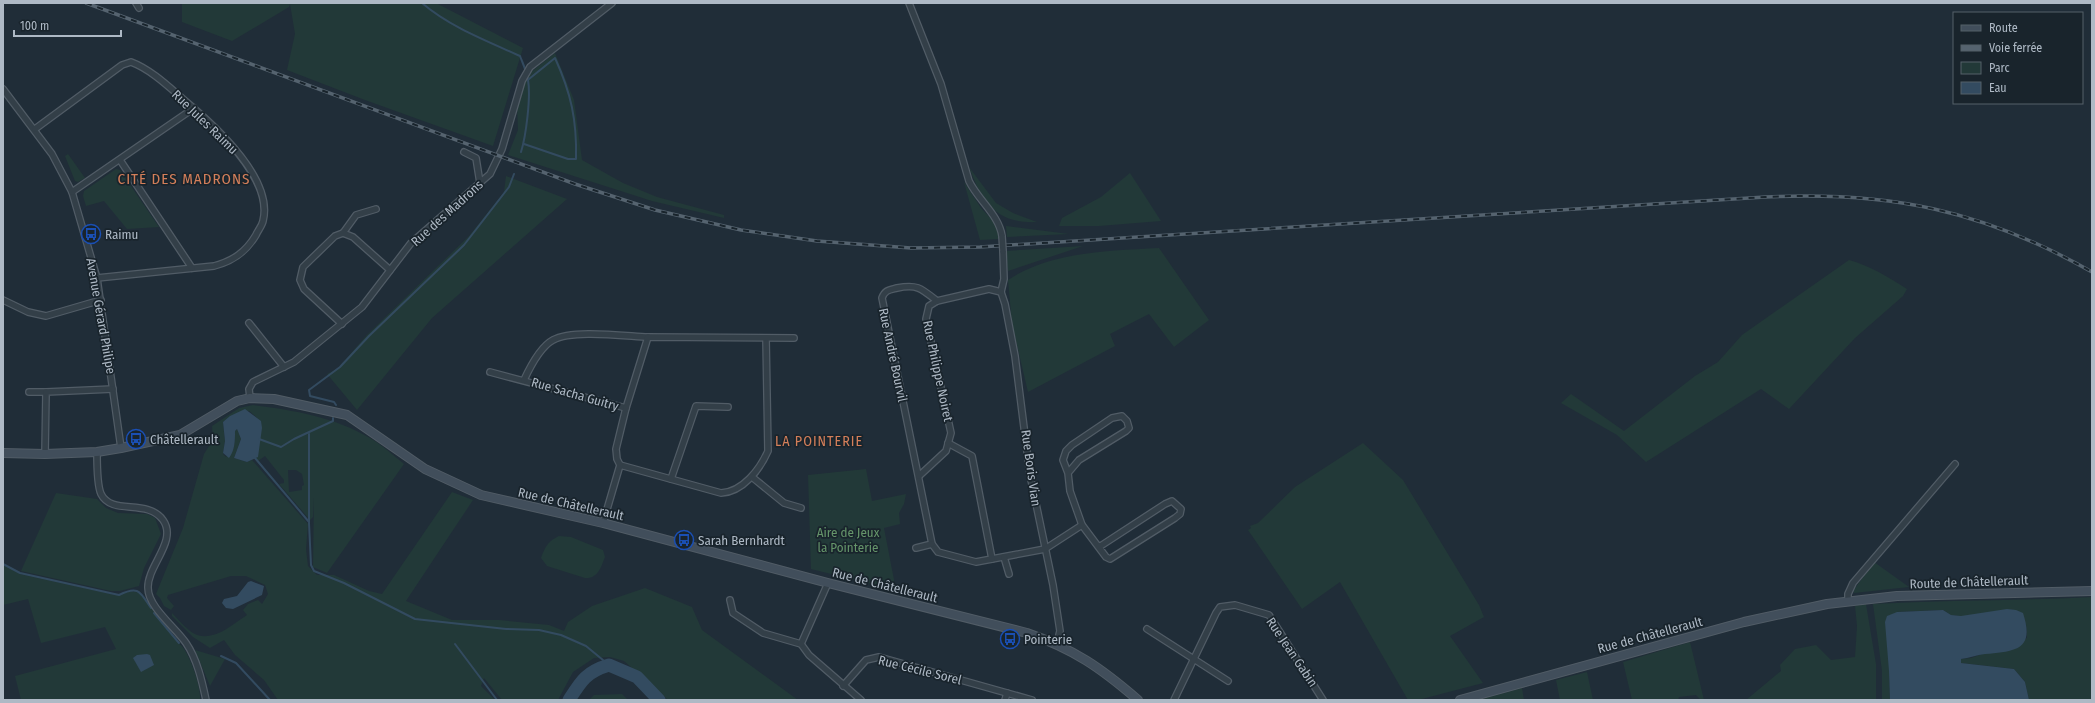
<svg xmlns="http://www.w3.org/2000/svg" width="2095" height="703" viewBox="0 0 2095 703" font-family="'Fira Sans Condensed',sans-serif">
	<rect width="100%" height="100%" fill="#202d38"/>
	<!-- green -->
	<g fill="#223938" fill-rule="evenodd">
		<path d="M436,3l87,45 -30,98 -128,-46 -78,-30 8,-36 -5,-30 -1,3 -57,34 -50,-19v-19z"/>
		<path d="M555,53l19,47 8,60 41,23 34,14 67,18v3l-72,-17 -144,-46 10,-25 -1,-26 5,-16 9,-16z"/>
		<path d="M68,154l17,24 -7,4 -3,-1 -10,-25z"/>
		<path d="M969,167l27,36 17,10 24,9c-41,2 -55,-20 -68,-55z"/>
		<path d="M116,169l4,1 39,57 -32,2 -23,-28 -18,5 -3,-10 1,-5z"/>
		<path d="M1130,173l31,48 -62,5h-40l3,-8 39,-21z"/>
		<path d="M506,176l61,23 -135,119 -75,92 -30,-36 10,-5 30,-34 102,-99 35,-44z"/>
		<path d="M964,182l17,26 13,14 4,7 1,10 -19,1z"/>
		<path d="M1006,226l63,8 -62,3z"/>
		<path d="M1083,246l-75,25 -3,-20z"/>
		<path d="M1159,248l50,72 -35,27 -25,-33 -39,20 5,12 -87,46 -16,-68 -4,-44c44,-29 100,-29 151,-32z"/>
		<path d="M1849,260c22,6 39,17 58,29l-4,7 -48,42 -66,71 -28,-20 -115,73 -29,-27 -56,-32 10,-9 53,37 71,-55 23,-14 24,-27z"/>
		<path d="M253,405c40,5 82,12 117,33 12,7 23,17 34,26l-77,109 -14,-6 1,-70 -1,20 -3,3 -31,-36 5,-1v-3l-19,-24 -7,5 -2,-3c2,-4 1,-8 2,-13 4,-17 7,-22 -9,-34l-26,11 2,19 -2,13 3,3 8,-10 1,-16 2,-2 4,10 -7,19 13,4 5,-2 56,64 -2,25 2,17 9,9h17l35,16 13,3 70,-102 21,8 -67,101 46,19h47l50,5 15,6 4,-9 24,-16 53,-18 47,19 10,23 96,70h-130l-44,-39 -14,-4 -16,1 -21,14 -15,28h-56l-18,-22 -3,8 14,14h-217l-14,-20 -29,-25 -11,-15 -14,8 -17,-11 -21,-21v-3c6,6 13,15 21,20 19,11 40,-9 54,-18l-4,-5 5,-6 10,-4 4,4 6,-10 -3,-9 -19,-9h-15l-63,19 -1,3 7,8 -3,4 -7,-4 -4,-8 -4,-4 27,-66 21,-74 9,-14 -1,-14 27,-18zM288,470h8l6,4 2,11 -2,1v4l-13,2z"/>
		<path d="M1363,443l40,37 76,125 5,12 -34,19 33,47 -65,17h-10l-68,-118 -38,27 -54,-79 3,-2 -1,-2 8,-3 37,-36z"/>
		<path d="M866,469l6,32 34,-7 -2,10 -5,9 1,11 -16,4 12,62 -85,-21 -3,-94z"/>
		<path d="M56,493l41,6 9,9 12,5 29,1 8,4 6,16 -17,34 -5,18 -19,5h-9l-90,-20z"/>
		<path d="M559,536l12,1 32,13 2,7c-4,10 -7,22 -20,21l-38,-12 -6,-8c4,-11 7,-17 18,-22z"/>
		<path d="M1874,562l35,25 -55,6 -1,-2z"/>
		<path d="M3,565l17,9 96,21 15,-4 9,2 38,50c10,4 24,46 22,57h-179l-6,-24 101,-27 -11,-22 -64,16 -13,-44 -25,6z"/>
		<path d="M2092,597v103h-63l-4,-18 -11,-13 -53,-6v-4l10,-1 56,-20 -1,-14 -75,-9 -8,-5 -46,2 -8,59 1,29h-8v-29l-9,-67c73,-4 146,-3 219,-7z"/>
		<path d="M1866,604l10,60v36h-130l35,-29 -1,-6 15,-16 21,-4 15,15 24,-3 2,-31 -2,-20z"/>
		<path d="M1690,642l14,58h-3l-5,-5 -17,2 -1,3h-46l-9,-38z"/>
		<path d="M195,650l30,9 -15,27z"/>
		<path d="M1587,672l6,28h-33l-4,-20z"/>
		<path d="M1522,688l2,12h-45z"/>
		<path d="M622,694l6,6h-39l5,-5z"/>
	</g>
	<!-- water -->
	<g fill="#334b60">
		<path d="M245,409l16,12 1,7 -4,29 -11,5 -13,-4 7,-19 -4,-10 -2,2c0,10 0,19 -6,27l-6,-5 2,-12 -2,-19 7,-6z"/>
		<path d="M251,581l13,5 -2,9 -29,14 -7,-1 -4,-5 2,-4 13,-3 11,-14z"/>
		<path d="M2007,609l9,1 7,3c12,37 -7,38 -38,41 -8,1 -16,4 -24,5v4l53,6 11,13 4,18h-139l-1,-29 -4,-49 2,-6 10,-4 46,-2 8,5 10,1z"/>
		<path d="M147,654l3,1 4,10 -13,7 -8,-14 4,-3z"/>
	</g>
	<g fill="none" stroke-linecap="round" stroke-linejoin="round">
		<!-- stream -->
		<g stroke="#334b60" stroke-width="2">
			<path d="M422,3c28,24 65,38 98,53 3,8 7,16 8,24 3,17 -2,56 -7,72"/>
			<path d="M524,144l44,15h8c1,-39 -5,-66 -21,-101l-26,21"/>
			<path d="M336,405l-2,-3 -24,-6 -1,-6 31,-23 29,-31 95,-91 45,-58 5,-13"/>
			<path d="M309,434v89l2,42 3,6 30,12 71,36 91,10 33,1 22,5 25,11 23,19"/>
			<path d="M259,439l22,8 13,-8 39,-18v-3"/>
			<path d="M255,458l54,64"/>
			<path d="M3,564l17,9 99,22c20,-10 21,-3 32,13"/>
			<path d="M154,613l25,30"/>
			<path d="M455,644l42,56"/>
			<path d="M221,656l15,7 34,37"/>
		</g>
		<!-- river -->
		<path stroke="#334b60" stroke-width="13" d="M569,700c12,-19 17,-28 40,-35l28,12 22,23"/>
		<defs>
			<g id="street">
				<path d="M136,3l3,5"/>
				<path d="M909,3l32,81 28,97c9,19 30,34 33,55"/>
				<path d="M3,89l49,65 20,38 25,86 24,170"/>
				<path d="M35,129l87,-64 9,-3c19,7 37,24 52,37 29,24 91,79 80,122 -1,5 -5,9 -7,14 -10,17 -23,26 -42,31l-117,12"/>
				<path d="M464,152l12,6 4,25"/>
				<path d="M120,160l72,108"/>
				<path d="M72,192l122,-84"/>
				<path d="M343,233l13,-18 20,-6"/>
				<path d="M1001,292l4,12 10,52 15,119 23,110 7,46 -3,12"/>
				<path d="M1001,292l3,-13 -1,-28"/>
				<path d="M3,300l25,12 18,4 55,-16"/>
				<path d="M937,301c-16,-13 -20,-17 -40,-13 -8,2 -12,2 -15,10l50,246 6,8 38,10 69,-13 37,-24"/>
				<path d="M249,323l35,44"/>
				<path d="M342,324l-38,-35 -4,-9 3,-13 32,-31 8,-3 10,4 37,33"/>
				<path d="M490,372l136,36"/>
				<path d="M524,380c6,-13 16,-33 29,-40 19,-11 72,-4 95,-3"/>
				<path d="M29,392h17"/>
				<path d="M250,398l-1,-9 4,-7 41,-20 68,-55 49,-64 79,-69 12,-25 20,-68 8,-14 82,-64"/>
				<path d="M948,443l24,13 20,103"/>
				<path d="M97,452c0,10 0,33 4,42 11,22 46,4 62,26 15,21 -16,46 -15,68 0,19 28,40 38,55 11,16 16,38 20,57"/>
				<path d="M45,454l1,-62 67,-3"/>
				<path d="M620,465l101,28c22,-1 39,-24 47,-42l-2,-113"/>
				<path d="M1068,473l11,-13 47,-29 3,-3 -2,-7 -5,-5 -10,2 -40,27 -6,6 -3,9 5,13 2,18 12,34 24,32 4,2 65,-41 5,-4 1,-5 -9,-8 -7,3 -66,43"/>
				<path d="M919,476l27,-25 5,-18 -25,-114 3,-13 8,-5 52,-12 12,3"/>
				<path d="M752,477l32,26 17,5"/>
				<path d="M671,479l25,-73 32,1"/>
				<path d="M603,523l17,-58 -3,-6 -1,-10 10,-41 22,-71 146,1"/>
				<path d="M916,548l16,-4"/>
				<path d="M1004,557l5,17"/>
				<path d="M730,600l3,13 30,20 38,11 8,11 52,45"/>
				<path d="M1848,601v-7l5,-11 102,-119"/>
				<path d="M1147,629l81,52"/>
				<path d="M801,644l27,-61"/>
				<path d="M843,686l23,-26 13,-3 153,43"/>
				<path d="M1005,700l2,-7"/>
				<path d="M1174,700l42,-87 4,-6 15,-2 34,10 54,85"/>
			</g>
			<g id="secondary">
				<path d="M3,453l42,1 52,-2 24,-4 59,-13 57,-34 13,-3 24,1 73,16 78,54 56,26 122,28 225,60 199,50c47,16 74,35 111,67"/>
				<path d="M1460,700l284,-78 83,-18 70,-8 195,-5"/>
			</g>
		</defs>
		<!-- street casing -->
		<use href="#street" stroke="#515c66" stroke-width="8"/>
		<!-- secondary casing -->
		<use href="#secondary" stroke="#515c66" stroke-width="10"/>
		<!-- street -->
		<use href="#street" stroke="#333f48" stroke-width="5.5"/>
		<!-- secondary -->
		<use href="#secondary" stroke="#414e5b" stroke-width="8"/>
		<defs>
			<path id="rail" d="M86,3l489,181 80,26 86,20 76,11 94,7 69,-1 785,-50c124,-6 218,13 327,75"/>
		</defs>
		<!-- rail casing -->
		<use href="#rail" stroke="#55636f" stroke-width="3.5"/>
		<!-- rail -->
		<use href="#rail" stroke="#19242c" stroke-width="2" stroke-dasharray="6" stroke-linecap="butt"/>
		<defs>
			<path id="street-bridge" d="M1002,236l1,15"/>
		</defs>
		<!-- street-bridge casing -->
		<use href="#street-bridge" stroke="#515c66" stroke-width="8" stroke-linecap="butt"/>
		<!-- street-bridge -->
		<use href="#street-bridge" stroke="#333f48" stroke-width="5.5"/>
	</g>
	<!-- icons -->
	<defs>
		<symbol id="bus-ring" viewBox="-11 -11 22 22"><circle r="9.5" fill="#19242c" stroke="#1a4fb4" stroke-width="1.5"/><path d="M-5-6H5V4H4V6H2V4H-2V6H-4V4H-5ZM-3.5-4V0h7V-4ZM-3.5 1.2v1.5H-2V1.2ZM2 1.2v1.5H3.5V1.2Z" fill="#1a4fb4"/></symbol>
	</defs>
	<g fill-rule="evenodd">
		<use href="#bus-ring" x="80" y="223" width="22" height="22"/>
		<use href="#bus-ring" x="125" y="428" width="22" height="22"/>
		<use href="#bus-ring" x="673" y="529" width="22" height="22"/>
		<use href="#bus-ring" x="999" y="628" width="22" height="22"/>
	</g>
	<g text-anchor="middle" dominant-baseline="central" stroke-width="3.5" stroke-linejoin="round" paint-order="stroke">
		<!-- street labels -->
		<g font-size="13" fill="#aeb9c5" stroke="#19242c">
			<text transform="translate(205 122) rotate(44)">Rue Jules Raimu</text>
			<text transform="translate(447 213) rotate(-42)">Rue des Madrons</text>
			<text transform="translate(101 316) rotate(80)">Avenue Gérard Philipe</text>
			<text transform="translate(893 355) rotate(78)">Rue André Bourvil</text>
			<text transform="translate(938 371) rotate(78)">Rue Philippe Noiret</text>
			<text transform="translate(575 394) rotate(16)">Rue Sacha Guitry</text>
			<text transform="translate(1031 468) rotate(82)">Rue Boris Vian</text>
			<text transform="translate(571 504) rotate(13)">Rue de Châtellerault</text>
			<text transform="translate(1969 582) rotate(-2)">Route de Châtellerault</text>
			<text transform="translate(885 585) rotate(14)">Rue de Châtellerault</text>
			<text transform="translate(1650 635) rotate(-15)">Rue de Châtellerault</text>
			<text transform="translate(1292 652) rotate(56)">Rue Jean Gabin</text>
			<text transform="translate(920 670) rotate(14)">Rue Cécile Sorel</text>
		</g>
		<!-- poi labels -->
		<g font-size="13" fill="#aeb9c5" stroke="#19242c" text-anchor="start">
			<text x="105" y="234">Raimu</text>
			<text x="150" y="439">Châtellerault</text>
			<text x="698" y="540">Sarah Bernhardt</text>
			<text x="1024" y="639">Pointerie</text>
		</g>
		<!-- park labels -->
		<g font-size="13" fill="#65956a" stroke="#19242c">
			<text x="848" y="532">Aire de Jeux<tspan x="848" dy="15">la Pointerie</tspan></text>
		</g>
		<!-- neighbourhood labels -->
		<g font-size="14" letter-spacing="1" fill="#d47f5a" stroke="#19242c">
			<text x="819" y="441">LA POINTERIE</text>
		</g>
		<!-- quarter labels -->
		<g font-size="15" letter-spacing="1" fill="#d47f5a" stroke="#19242c">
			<text x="184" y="179">CITÉ DES MADRONS</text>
		</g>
	</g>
	<!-- border -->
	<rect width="2095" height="703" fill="none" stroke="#aeb9c5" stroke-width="8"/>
	<!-- legend -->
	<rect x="1953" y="12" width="130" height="92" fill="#19242c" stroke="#556069"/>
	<rect x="1961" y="25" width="20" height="6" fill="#414e5b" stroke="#556069"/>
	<text x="1989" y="32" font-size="12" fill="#aeb9c5">Route</text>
	<rect x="1961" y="45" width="20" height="6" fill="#55636f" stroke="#556069"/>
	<text x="1989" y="52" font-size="12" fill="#aeb9c5">Voie ferrée</text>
	<rect x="1961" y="62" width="20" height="12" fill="#223938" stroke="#556069"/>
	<text x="1989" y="72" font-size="12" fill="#aeb9c5">Parc</text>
	<rect x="1961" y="82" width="20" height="12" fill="#334b60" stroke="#556069"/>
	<text x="1989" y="92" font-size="12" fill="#aeb9c5">Eau</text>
	<!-- scale -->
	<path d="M14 30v6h107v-6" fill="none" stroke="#aeb9c5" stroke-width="2"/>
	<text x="20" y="30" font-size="12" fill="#aeb9c5" stroke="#19242c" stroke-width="3" paint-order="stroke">100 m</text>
</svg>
